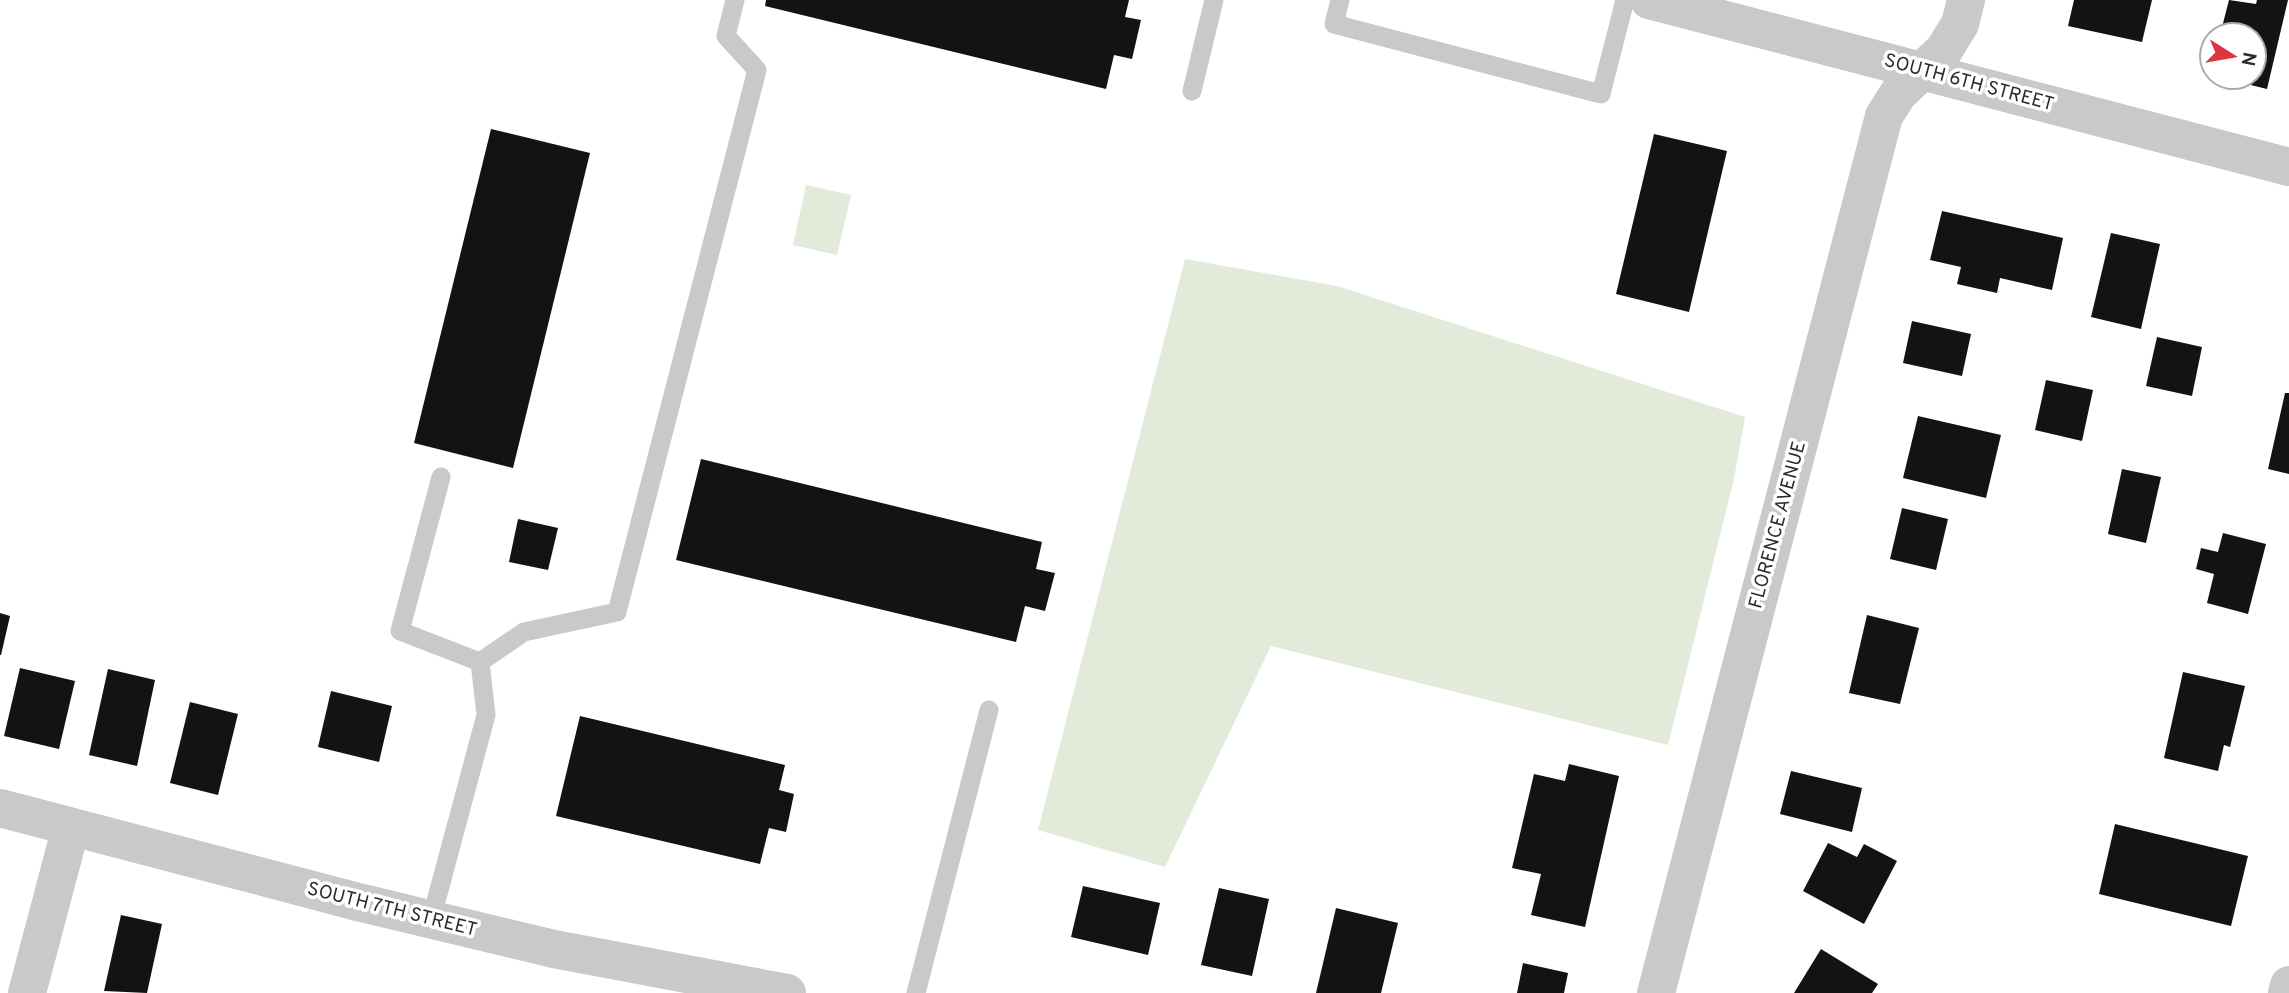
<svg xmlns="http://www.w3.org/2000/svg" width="2289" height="993" viewBox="0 0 2289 993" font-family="Overpass,sans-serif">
	<rect width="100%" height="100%" fill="#fff"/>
	<!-- green -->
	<g fill="#e2eada">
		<path d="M806,185l45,10 -14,60 -44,-10z"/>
		<path d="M1185,259l152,27 408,131 -11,62 -66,266 -397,-99 -106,221 -127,-37z"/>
	</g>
	<!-- building -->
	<g fill="#131313">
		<path d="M766,0h363l-4,17 16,3 -9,39 -18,-4 -8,34 -341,-83z"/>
		<path d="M2074,0h78l-10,42 -74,-16z"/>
		<path d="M2229,0l27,4 1,-4h31l-21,89 -45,-11 32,-1v-42h-34z"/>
		<path d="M491,129l99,24 -77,315 -99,-25z"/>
		<path d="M1654,134l73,17 -38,161 -73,-18z"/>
		<path d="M1942,211l121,27 -11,52 -52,-12 -3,15 -40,-9 4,-17 -31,-7z"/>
		<path d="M2111,233l49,11 -19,85 -50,-12z"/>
		<path d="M1912,321l59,13 -9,42 -59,-13z"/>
		<path d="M2157,337l45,10 -10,49 -46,-10z"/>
		<path d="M2046,380l47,10 -11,51 -47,-11z"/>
		<path d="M2285,393h4v81l-21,-5z"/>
		<path d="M1918,416l83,19 -15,63 -83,-20z"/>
		<path d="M701,459l341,83 -6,27 19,4 -10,38 -20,-5 -9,36 -340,-82z"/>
		<path d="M2122,469l39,8 -15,66 -38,-9z"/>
		<path d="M1902,508l46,11 -12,51 -46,-11z"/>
		<path d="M518,519l40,9 -10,42 -39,-8z"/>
		<path d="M2223,533l43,11 -18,70 -41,-11 7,-29 -18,-5 5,-21 17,4z"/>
		<path d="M0,613l10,3 -9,39h-1z"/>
		<path d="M1867,615l52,13 -19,76 -51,-11z"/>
		<path d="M20,668l55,13 -16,68 -55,-13z"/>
		<path d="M108,669l47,11 -18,86 -48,-11z"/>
		<path d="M2183,672l62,14 -15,61 -6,-2 -6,26 -54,-13z"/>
		<path d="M331,691l61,15 -13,56 -61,-15z"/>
		<path d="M190,702l48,12 -20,81 -48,-12z"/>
		<path d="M580,716l205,49 -6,25 15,4 -8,38 -17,-4 -9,36 -204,-48z"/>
		<path d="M1569,764l50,12 -34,151 -54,-12 10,-41 -29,-6 22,-94 31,7z"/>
		<path d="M1791,771l71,17 -10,44 -72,-18z"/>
		<path d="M2115,824l133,32 -17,70 -132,-32z"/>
		<path d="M1828,843l29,14 7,-13 33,17 -33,63 -61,-33z"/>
		<path d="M1083,886l77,17 -12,52 -77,-18z"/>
		<path d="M1219,888l50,11 -17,77 -51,-11z"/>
		<path d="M1336,908l62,15 -17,70h-65z"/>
		<path d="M121,915l41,9 -15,69 -43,-2z"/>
		<path d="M1821,949l57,35 -6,9h-78z"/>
		<path d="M1523,963l45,10 -4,20h-47z"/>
	</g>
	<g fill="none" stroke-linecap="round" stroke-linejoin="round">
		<!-- lane -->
		<g stroke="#c9c9c9" stroke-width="19">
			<path d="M1340,0l-6,24 267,70 24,-94"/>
			<path d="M1192,91l22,-91"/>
			<path d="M441,477l-41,154 80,31"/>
			<path d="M431,920l55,-205 -6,-53 44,-30 93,-20 140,-542 -31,-34 9,-36"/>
			<path d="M916,993l73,-283"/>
		</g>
		<!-- street -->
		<g stroke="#c9c9c9" stroke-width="38">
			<path d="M1649,0l640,167"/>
			<path d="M0,808l358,94 196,47 233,44"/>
			<path d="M27,993l44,-166"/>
			<path d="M1656,993l228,-877 14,-22 46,-44 16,-26 6,-24"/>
			<path d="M2287,993l2,-8"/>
		</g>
	</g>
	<g text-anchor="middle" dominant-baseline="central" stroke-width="7" stroke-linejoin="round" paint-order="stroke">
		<!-- street labels -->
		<g font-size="19" fill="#2c2c2c" stroke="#fff">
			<text transform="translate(1969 83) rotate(15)">SOUTH 6TH STREET</text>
			<text transform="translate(1778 525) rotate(-75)">FLORENCE AVENUE</text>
			<text transform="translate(392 910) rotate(14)">SOUTH 7TH STREET</text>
		</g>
	</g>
	<!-- north arrow -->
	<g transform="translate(2233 56) rotate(101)"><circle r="33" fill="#ffffff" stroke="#ababab" stroke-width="2"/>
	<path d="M0-5L12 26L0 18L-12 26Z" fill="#de3342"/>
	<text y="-10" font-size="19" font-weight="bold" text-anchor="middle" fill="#2c2c2c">N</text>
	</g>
</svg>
